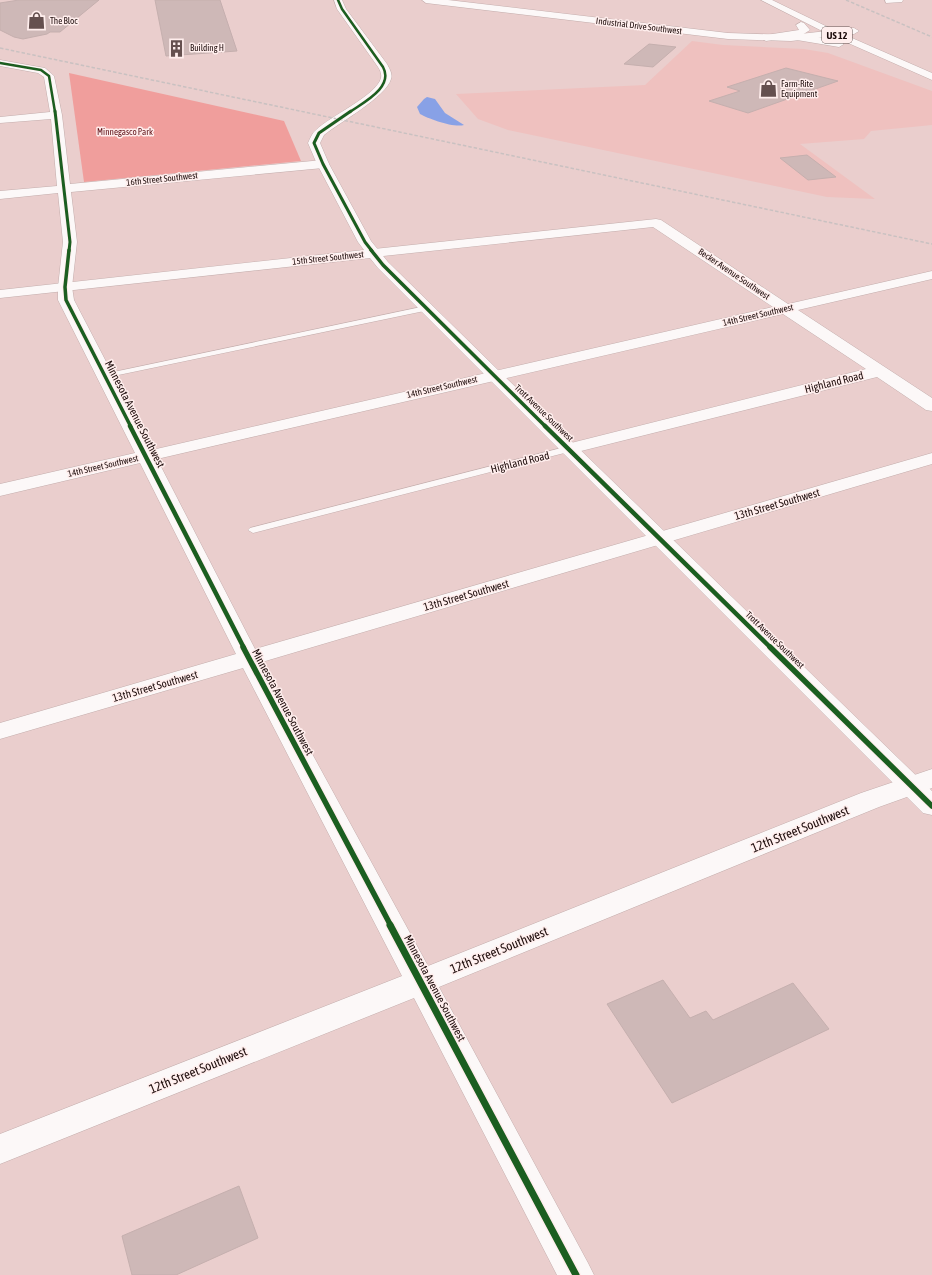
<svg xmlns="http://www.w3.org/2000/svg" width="932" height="1275" viewBox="0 0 932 1275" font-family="'Asap Condensed',sans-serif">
	<rect width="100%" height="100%" fill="#eacecd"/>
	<!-- built -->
	<path fill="#efc1bf" d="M692,41l31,4 81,4 24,4 104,38v34l-61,6 -7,8 -64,5 75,55 -48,-2 -319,-67 -30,-11 -22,-25 189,-9z"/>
	<!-- green -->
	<path fill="#f09e9c" d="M69,73l215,48 17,40 -217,21z"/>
	<!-- water -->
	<path fill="#88a1e6" d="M427,97l8,2 10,14 19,12c-10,3 -35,-6 -44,-11l-3,-7 7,-8z"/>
	<!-- building -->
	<g fill="#ceb8b7" stroke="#c5afae">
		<path d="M19,0h80l-39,32h-10l-3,2 -24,5 -9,-2 -14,-7v-27z"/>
		<path d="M155,0h65l17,51 -71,5z"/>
		<path d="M649,44l27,3 -23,20 -29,-3z"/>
		<path d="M786,68l52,13 -90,32 -39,-12 31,-10 -13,-4z"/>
		<path d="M807,155l29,22 -28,3 -28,-22z"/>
		<path d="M663,980l27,38 16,-7 7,9 80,-37 36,46 -157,74 -65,-99z"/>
		<path d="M239,1186l19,52 -82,37h-44l-10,-39z"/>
	</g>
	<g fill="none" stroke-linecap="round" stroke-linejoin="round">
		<defs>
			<g id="lane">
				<path d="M426,306l4,2 -1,2 -325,68 -4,-2 4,-2z"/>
				<path d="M569,446l3,1 2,2 -2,2 -319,82 -5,-3 2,-2z"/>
			</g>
			<g id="street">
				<path d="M885,0h18l-1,2 -16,1z"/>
				<path d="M0,60l45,8 9,8 8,39 8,69 253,-24 4,1 2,3 -2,3 -4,1 -252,24 6,50 -5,45 2,13 78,150 621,-143 -120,-80 -279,30 -5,-1 -2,-3 2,-3 5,-1 282,-30 5,1 127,84 144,-33v8l-134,31 134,88v13l-6,-1 -49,-33 -308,77 -6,-1 -3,-4 3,-4 303,-76 -83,-55 -626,145 98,190 677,-196v11l-670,198 166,304 433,-173 71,-24v19l-53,19 -440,180 149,276 6,12h-37l-143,-277 -414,166v-30l402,-158 -159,-308 -243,71v-16l236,-69 -96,-191 -140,33v-12l135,-31 -77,-153v-13l5,-45 -5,-49 -58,6v-8l57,-5 -6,-67 -51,4v-6l50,-5 -6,-35 -6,-4 -38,-7z"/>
			</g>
			<g id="secondary">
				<path d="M334,0h8l4,9 41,55c2,4 6,10 4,15 -5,18 -51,43 -67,56l-4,8 9,21 42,77 17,21 111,109 433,420v24l-9,-2 -545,-545 -8,-10 -370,40v-8l364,-40 -6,-8 -41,-78 -9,-21c2,-4 4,-10 8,-13 13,-13 61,-35 65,-52 1,-4 -1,-8 -3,-11l-41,-58z"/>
				<path d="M422,0h26l280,33 63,2 63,-7 5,3 -5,3 -63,7 -63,-2 -302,-36z"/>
			</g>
			<g id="highway">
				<path d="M761,0h11l64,31 96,42v7l-102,-45z"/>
				<path d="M801,22l3,1 6,7 -8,5 37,6 5,3 -5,3 -42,-7 -3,-1 -1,-3 -27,5 -5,-3 5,-3 33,-5 -3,-5z"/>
			</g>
		</defs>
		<!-- lane casing -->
		<use href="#lane" stroke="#c3adac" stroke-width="1"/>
		<!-- street casing -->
		<use href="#street" stroke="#c3adac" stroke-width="1"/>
		<!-- secondary casing -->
		<use href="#secondary" stroke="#c3adac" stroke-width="1"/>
		<!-- highway casing -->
		<use href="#highway" stroke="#c3adac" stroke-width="1"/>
		<!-- lane -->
		<use href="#lane" fill="#fcf8f8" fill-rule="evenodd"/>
		<!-- street -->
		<use href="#street" fill="#fcf8f8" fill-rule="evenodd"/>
		<!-- secondary -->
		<use href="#secondary" fill="#fcf8f8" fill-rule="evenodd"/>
		<!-- highway -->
		<use href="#highway" fill="#fcf8f8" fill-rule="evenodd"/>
		<!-- rail -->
		<g stroke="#c9c1c1" stroke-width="1.5" stroke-dasharray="3.5 2" stroke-linecap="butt">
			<path d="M846,0l86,37"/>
			<path d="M0,48l932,196"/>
		</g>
		<defs>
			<g id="cycleway-far5">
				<path d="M338,0l4,9 41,58c11,20 -19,35 -33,45"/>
				<path d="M0,63l41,7 8,6 6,36"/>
			</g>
			<g id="cycleway-far4">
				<path d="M55,111l15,131 -1,9"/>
				<path d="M351,111l-32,22 -5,10 9,21 42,78 7,9"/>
			</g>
			<g id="cycleway-far3">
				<path d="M69,250l-4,37 1,13 65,127"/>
				<path d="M371,250l12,15 163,162"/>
			</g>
			<g id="cycleway-far2">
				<path d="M130,426l114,222"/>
				<path d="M545,426l226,222"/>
			</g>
			<g id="cycleway-far1">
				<path d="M243,647l148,279"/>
				<path d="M770,647l162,159"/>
			</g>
			<path id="cycleway" d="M390,925l186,350"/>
		</defs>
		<!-- cycleway-far5 casing -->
		<use href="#cycleway-far5" stroke="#ffeeed" stroke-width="3.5"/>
		<!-- cycleway-far4 casing -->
		<use href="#cycleway-far4" stroke="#ffeeed" stroke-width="4.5"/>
		<!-- cycleway-far3 casing -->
		<use href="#cycleway-far3" stroke="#ffeeed" stroke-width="5.5"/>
		<!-- cycleway-far2 casing -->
		<use href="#cycleway-far2" stroke="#ffeeed" stroke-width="6"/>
		<!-- cycleway-far1 casing -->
		<use href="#cycleway-far1" stroke="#ffeeed" stroke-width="8"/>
		<!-- cycleway casing -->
		<use href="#cycleway" stroke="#ffeeed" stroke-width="10"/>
		<!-- cycleway-far5 -->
		<use href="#cycleway-far5" stroke="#1b5e20" stroke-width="2.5"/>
		<!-- cycleway-far4 -->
		<use href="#cycleway-far4" stroke="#1b5e20" stroke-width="3"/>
		<!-- cycleway-far3 -->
		<use href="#cycleway-far3" stroke="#1b5e20" stroke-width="3.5"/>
		<!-- cycleway-far2 -->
		<use href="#cycleway-far2" stroke="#1b5e20" stroke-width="4.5"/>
		<!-- cycleway-far1 -->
		<use href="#cycleway-far1" stroke="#1b5e20" stroke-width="5.5"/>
		<!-- cycleway -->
		<use href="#cycleway" stroke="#1b5e20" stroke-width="7"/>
	</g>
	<!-- icons -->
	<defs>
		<symbol id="shop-bare" viewBox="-9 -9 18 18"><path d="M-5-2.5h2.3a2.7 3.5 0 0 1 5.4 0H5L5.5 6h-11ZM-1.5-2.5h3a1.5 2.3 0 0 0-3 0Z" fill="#65504f" stroke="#ffeeed" stroke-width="2.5" paint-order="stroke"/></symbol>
		<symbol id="building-bare" viewBox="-9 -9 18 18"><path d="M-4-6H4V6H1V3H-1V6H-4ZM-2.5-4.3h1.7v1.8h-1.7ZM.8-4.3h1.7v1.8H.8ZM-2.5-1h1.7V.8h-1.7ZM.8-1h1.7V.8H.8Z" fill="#65504f" stroke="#ffeeed" stroke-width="2.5" paint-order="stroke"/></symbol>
	</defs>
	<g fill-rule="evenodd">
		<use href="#shop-bare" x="24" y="8" width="25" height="25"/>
		<use href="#building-bare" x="164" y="36" width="25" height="25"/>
		<use href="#shop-bare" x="756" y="76" width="25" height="25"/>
	</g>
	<g text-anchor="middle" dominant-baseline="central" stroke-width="3" stroke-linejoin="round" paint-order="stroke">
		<!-- far-poi labels -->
		<g font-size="9" fill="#1d0c0b" stroke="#ffeeed" text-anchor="start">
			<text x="50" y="21">The Bloc</text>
			<text x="190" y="48">Building H</text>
			<text x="781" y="84">Farm-Rite<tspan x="781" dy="10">Equipment</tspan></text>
		</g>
		<!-- far-street labels -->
		<g font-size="9" fill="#1d0c0b" stroke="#ffeeed">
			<text transform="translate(639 26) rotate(7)">Industrial Drive Southwest</text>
			<text transform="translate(162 179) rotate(-6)">16th Street Southwest</text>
			<text transform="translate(328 258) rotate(-6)">15th Street Southwest</text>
			<text transform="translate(734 274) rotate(34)">Becker Avenue Southwest</text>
			<text transform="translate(758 315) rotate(-13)">14th Street Southwest</text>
			<text transform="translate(442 387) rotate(-13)">14th Street Southwest</text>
			<text transform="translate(544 413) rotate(44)">Trott Avenue Southwest</text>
			<text transform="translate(103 466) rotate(-13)">14th Street Southwest</text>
			<text transform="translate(775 640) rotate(44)">Trott Avenue Southwest</text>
		</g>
		<!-- far-park labels -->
		<g font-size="9" fill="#5f0f15" stroke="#ffeeed">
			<text x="125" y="132">Minnegasco Park</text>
		</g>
		<!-- shield labels -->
		<rect fill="#ffeeed" stroke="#61504f" stroke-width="1" x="822" y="27" width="30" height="16" rx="3"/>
		<g font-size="10" font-weight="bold" fill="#1d0c0b">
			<text x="837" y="35">US 12</text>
		</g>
		<!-- street labels -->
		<g font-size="11" fill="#1d0c0b" stroke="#ffeeed">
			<text transform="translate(834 382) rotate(-14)">Highland Road</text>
			<text transform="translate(135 414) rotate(63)">Minnesota Avenue Southwest</text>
			<text transform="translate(520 462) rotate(-14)">Highland Road</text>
			<text transform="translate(777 504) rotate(-16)">13th Street Southwest</text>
			<text transform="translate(466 595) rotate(-16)">13th Street Southwest</text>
			<text transform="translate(155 686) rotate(-16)">13th Street Southwest</text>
			<text transform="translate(283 702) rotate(62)">Minnesota Avenue Southwest</text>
			<text transform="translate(435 988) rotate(62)">Minnesota Avenue Southwest</text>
		</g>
		<!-- near-street labels -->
		<g font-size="13" fill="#1d0c0b" stroke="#ffeeed">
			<text transform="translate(800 829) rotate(-22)">12th Street Southwest</text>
			<text transform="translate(499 950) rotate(-22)">12th Street Southwest</text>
			<text transform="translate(198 1070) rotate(-22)">12th Street Southwest</text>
		</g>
	</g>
</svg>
